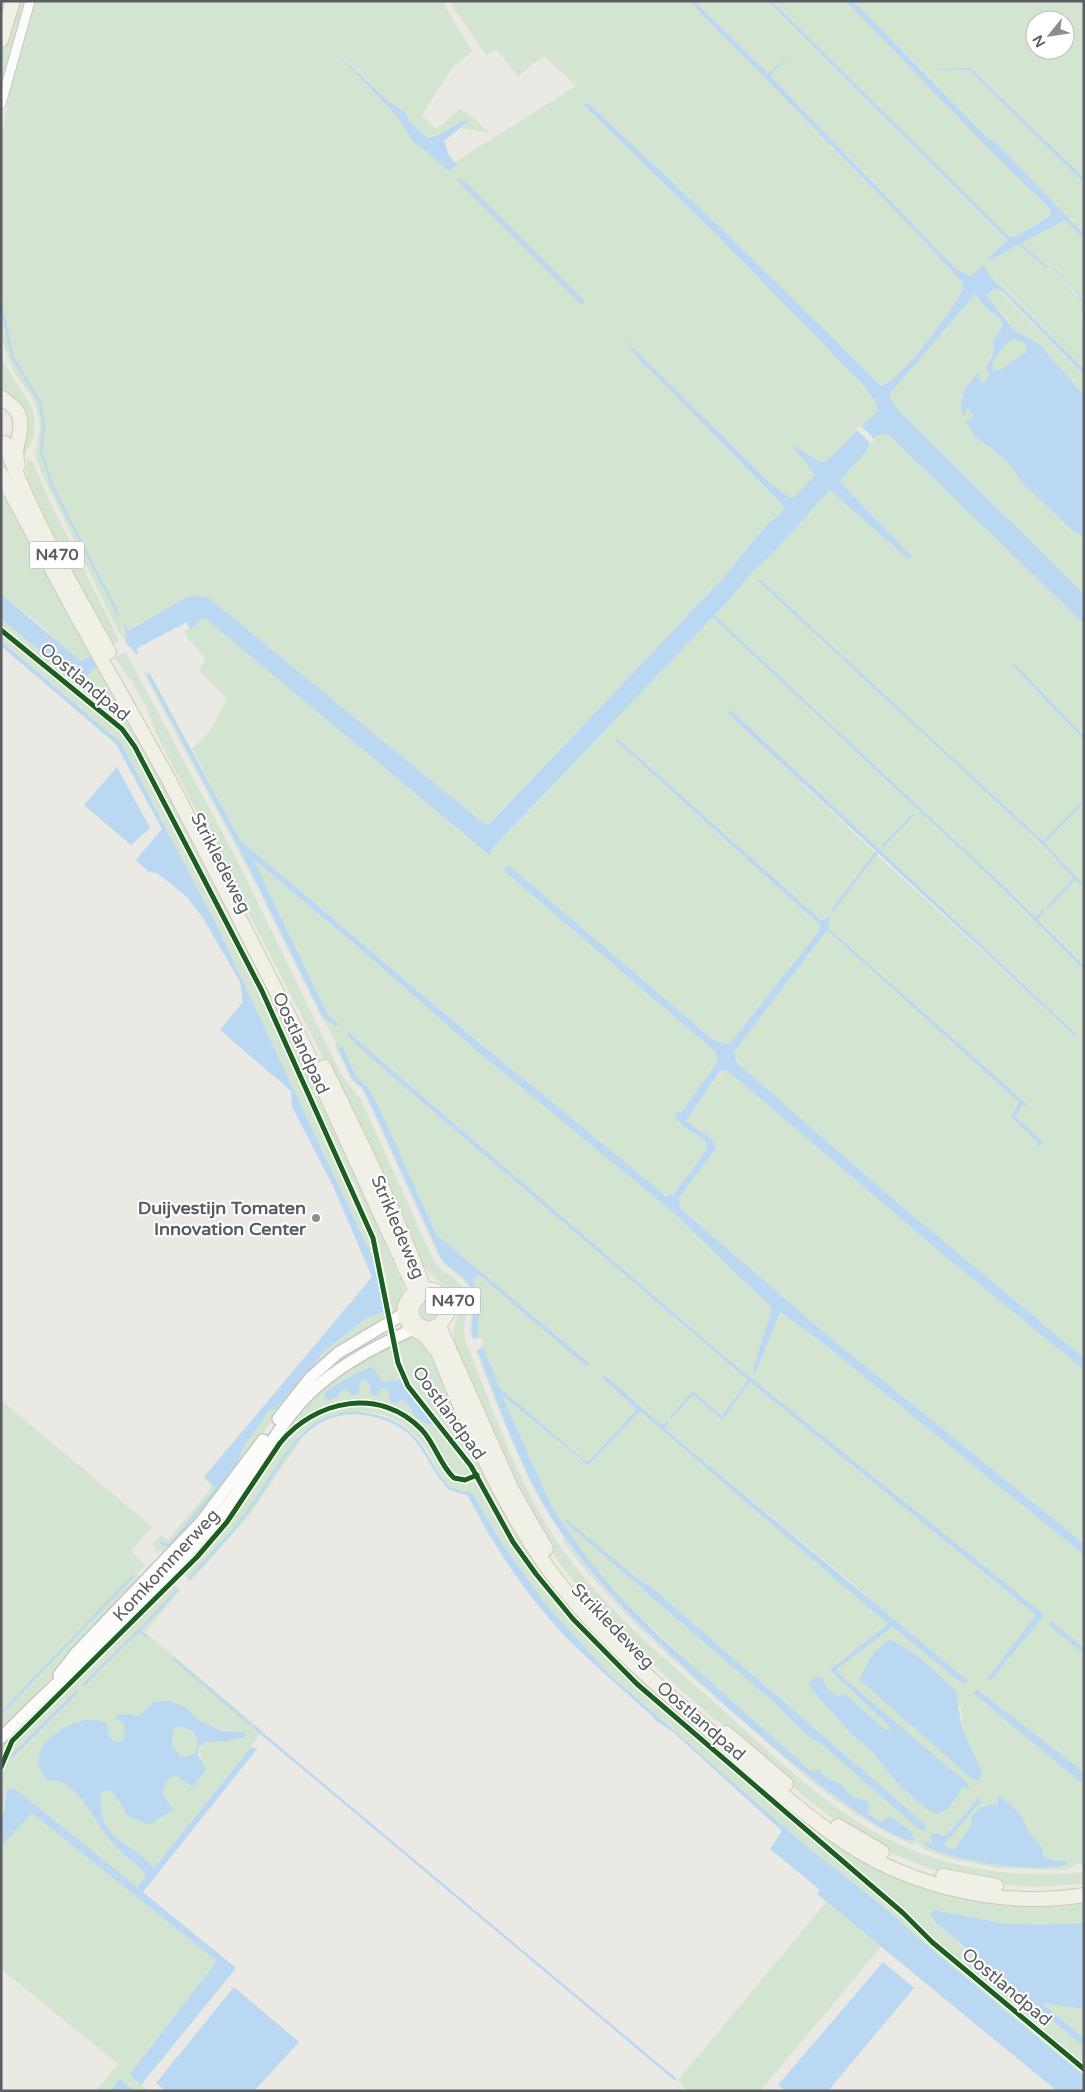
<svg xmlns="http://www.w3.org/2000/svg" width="1085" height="2092" viewBox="0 0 1085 2092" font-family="'Varela Round',sans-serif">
	<rect width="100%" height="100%" fill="#eae9e4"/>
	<!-- green -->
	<g fill="#d3e5d1" fill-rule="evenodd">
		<path d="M15,1h12l-26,89v-43z"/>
		<path d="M35,1h407l30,50 -19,16 -31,48 14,14 24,-20 14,9 15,15 -28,-5 9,-8h-5l-21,14 -18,3 -18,-18 -2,-6 -17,-11 -54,-53 61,66 16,25 17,14 28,11 -2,-3 121,-76 -32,-30 -26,20 -21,-26 -11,5 -37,-54h240l228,232 44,48 2,7c-7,19 -64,95 -82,98l-160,-158 -133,-125 -5,3 138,133 141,145 13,17 3,11 -53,50h-5l-28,-18 23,31 -20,21 -5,2 -19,-14 -144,-142 17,24 5,3 135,137 -4,9 -11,7 -46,56 -235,246 -5,-1 -273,-224 -72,25 -10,7 -7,-6 6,14 -2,2 -8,-12 -76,-157 -6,-17 5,-27 -2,-15 -3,-10 -22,-33 -12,-32v-200l16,-82z"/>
		<path d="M694,1h74l239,240 -18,17 29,-14 32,26h5l27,33 2,66 -94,-93 -7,-10 -12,10 -15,-7 -186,-193 26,-26 -28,25z"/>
		<path d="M772,1h74l137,142 67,66v6l-34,22h-7z"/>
		<path d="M853,1h231v177l-106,-104 -7,-5h-11l9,1 9,7 106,106v51zM1035,20h30v30h-30z"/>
		<path d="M1065,219l19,20v77v-11l-4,-9 -23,-26 -9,-3 -27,-24z"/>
		<path d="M997,288l87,87v20l-45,-51 -24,-13 -9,-14 -19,-19 -1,-3z"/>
		<path d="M975,294l10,13 15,11 3,7 -10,16 1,12 -8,15 4,6 -7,9 -3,-1 -1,-9 -18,23 1,15 6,-3 6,8 -8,6c5,5 6,12 11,16 10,10 23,16 33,27 8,9 9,18 19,24l45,43 8,3 2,5v54l-185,-183 -9,-13v-4z"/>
		<path d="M1013,339l10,3 3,5v5l-27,18h-5l-2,-7 13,-18z"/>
		<path d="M1,358l30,48c6,17 6,37 -9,49l1,-22 -22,-40z"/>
		<path d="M887,432l197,192v734l-185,-154 -163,-142 -2,-10 93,-122 193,172 -9,15 27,26v4l5,-5 -28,-26 8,-11 4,-1 -199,-176 1,-13 -5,5h-3l-204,-182 -2,2 205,185 -1,6 -90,115 -16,-6 -205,-174 -5,4 213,182 2,9 -4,8 -37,51 26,20 5,8 -37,49 -17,-9 -55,-45 -359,-303 -48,-91 17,-17 18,-33 -28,-28 6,-13 -20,-23v-4l4,-3h4l9,-10 5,2 282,236 3,-6 223,-235c17,-17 35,-43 53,-57l62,-69 77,69h6l-74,-77 28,-30 2,-9 7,-6zM731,710l346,325 -1,2 -200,-183 -148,-141z"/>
		<path d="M27,458l5,3 20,45 63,125 4,10 -10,6 -83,-167z"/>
		<path d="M1,482l93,175 -13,4 -3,-1 -37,-35 -40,-31z"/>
		<path d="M1,619l74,60 7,1 9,14 -6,-16 13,-14 1,2 154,282 98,212 48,117h3c4,14 1,22 -4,35l-5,1 -14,-70 -24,-59 -4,-3 -106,-227 -109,-210 -24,-25 -111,-91z"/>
		<path d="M1,633l116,95 14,16 43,78 111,224 63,140 21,54 6,23 -158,-337 -96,-183 -120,-102z"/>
		<path d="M125,651l112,209 104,214 20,26 72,159c8,14 27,19 32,34 5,13 -1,24 -1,36 -1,8 3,15 6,23 24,61 46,125 81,180 39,62 99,114 154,162 49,44 106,100 163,134 64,39 142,52 216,44v12l-48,3 -40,-3 -63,-14 -45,-18 -39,-21 -43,-33 -72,-67 -20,-12 -53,-47 -49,-48 -47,-53 -27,-40 -83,-184 -2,-14 5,-22 -3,-14 -5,-8 -15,-10 -11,-13 -40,-90 -228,-443 -11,-29 -13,-22 -17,-24z"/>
		<path d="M146,671l96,183 80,162 14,11 3,-3 -11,-9 -75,-156 96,80 121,106 206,170 97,93 -20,62 4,3 22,-61 44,31 261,212v93l-33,-27 -1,4 34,29v120l-106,-85 -5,4 111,92v81l-6,-3 -11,7 -70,-2 -48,-10 -24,-8 -8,-8 -4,3c-68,-29 -114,-74 -168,-122 -66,-56 -131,-113 -183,-183l3,-1c-40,-58 -64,-124 -89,-188l7,-6 -1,-7 -8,2c-10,-11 3,-31 -2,-45 -5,-19 -24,-23 -33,-38l-74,-163 -14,-15 -16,-33 1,-5 -15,-25 -66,-134 -111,-208zM348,1032l371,320 322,261 -54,65 50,-62 -289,-236 -362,-309 -40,-36zM343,1047l12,27 14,15 11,20 56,125 152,128 -1,4 -108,-91 -6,5c12,26 5,26 4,51l-5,3c-2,-12 5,-23 2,-36 -4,-22 -24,-24 -34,-42l-72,-157 -13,-18zM483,1347l16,40 85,73 5,1 48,-52 -35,-31 59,47 8,-1 -4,5 186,153 112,101 -72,-56 -54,42 1,4 127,108 -17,28 -23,-1 -27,-24 -28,-35 -20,-16 -42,-48 15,-7 4,10 10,8 9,-1 40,35 6,-2 -62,-58 59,-46 -249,-213 -52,54 -86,-70 51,114 38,54 31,36 79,75 110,97 30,13 11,13 17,10 -2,6 14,9 6,-4 22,12 6,7 -1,5 -50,-25 -29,-20c-94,-80 -214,-171 -281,-275 -33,-53 -54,-114 -77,-172zM566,1520l67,55 18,12 274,237 -106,-82 -7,-2 -40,-39 -207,-179zM890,1639l27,16 44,53 1,21 8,18 -92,-100zM998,1795l14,11 11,12 5,15 14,14 1,9 6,4 16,1v5c-46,4 -97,-2 -139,-19l7,-3 7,-8h6l3,-3 27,-32 2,-5 3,3 -38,47 12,3 16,-24 1,-9 8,-9 18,-3z"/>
		<path d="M723,1070h4l207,177 150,123v174l-251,-204 -153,-132 -1,-10 37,-50 -4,-9 -26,-18z"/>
		<path d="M424,1299c8,-1 13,4 14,13l-5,7 -6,1 -6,-4 -1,-5 4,-7 -2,-4z"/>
		<path d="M384,1312l2,9 -18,10 -96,89 -48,70 -57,62 -11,-1 -3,-8 9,-8 6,5 40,-48 3,-7 -8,-7 1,-1 15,12c16,-19 24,-41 38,-61 18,-25 40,-47 62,-68l2,-6 47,-37z"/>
		<path d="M408,1337h9l14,15 61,138 77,108 246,231 127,59 142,10v25l-44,2 -39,-2 -67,-13 -4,4 6,9 34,30 114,94v20l-147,-124 -35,-35 -241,-205 -54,-51 -35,-37 -50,-64 -29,-48 -25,-48 -56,-71 -6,-12 -9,-32z"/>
		<path d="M391,1343l3,22 6,15 -17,2 -11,-16 -23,11 -25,18 4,5 9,-2 3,-6 5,-3 13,5 3,-13 4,-2 4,5 1,9 6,3 5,-8 7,2 2,10 8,3 4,-3c10,5 13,16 24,24h8l37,46 -1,5 -11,3 -5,-3c-10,-16 -18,-34 -32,-47 -37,-37 -97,-34 -134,2 -21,22 -35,53 -53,78 -16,23 -36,43 -55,64l1,-7 94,-126 46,-52z"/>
		<path d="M1,1400l151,127 -21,24 14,15 -8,8 6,6 -142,151z"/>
		<path d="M350,1405c39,1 67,17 87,50 4,8 9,21 18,26 7,4 14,-2 22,0l27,50 30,44 35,43 38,41 171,151 115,97 53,50 138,115v4l-161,-134 -39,-35 -79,-62 -195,-170 -67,-74 -46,-65 -24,-42 -23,-7c-12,-13 -17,-29 -27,-43 -33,-44 -89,-40 -127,-6l4,3 -52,76 -56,63 -3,1 -5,-7c23,-24 44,-49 64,-76 30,-43 43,-85 102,-93z"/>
		<path d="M174,1585l7,4 -36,43 118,99 -109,137c-24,-30 -57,-26 -53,-76l10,-2 4,3 5,13 45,8 9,-7 -11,-12c1,-10 3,-17 14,-19l14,10 15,-16c-21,-43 14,-23 40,-33l-13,-6 -20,-4 -14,-7 -13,-13 -17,-6 -30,15 -14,-2 -6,5 6,5 -2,17 -7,1 -6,-5 -4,-15 -60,56 3,4c22,-9 44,35 54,49 4,7 10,12 15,18 8,10 21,16 28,27l-9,11 -123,-99 -9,6v14l-4,4v-37l11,-30z"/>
		<path d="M157,1593v3l-20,20 -128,126 -5,8 -3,12v-18z"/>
		<path d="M179,1726l14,5 5,11 -3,12 -13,3 -10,-11 1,-17z"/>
		<path d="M32,1813l185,148 -87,113 18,17h-14l-14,-12 -10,12h-14l22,-27 -117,-95v-123z"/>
		<path d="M826,1902l55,45 -121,144h-73l-9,-11z"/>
		<path d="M1041,2002l43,7v29z"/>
	</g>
	<!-- water -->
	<g fill="#bad8f1" fill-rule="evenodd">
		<path d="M689,1h5l74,73 28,-25 -26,27 186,193 15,7 13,-11 6,11 94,93v6l-82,-84 -6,-3 -10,7 29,36 24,13 45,51v145l-4,-6 -6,-2 -45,-43c-11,-6 -10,-14 -19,-24 -10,-11 -22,-18 -33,-27 -5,-4 -6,-11 -12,-16l9,-6 -6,-8 -4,8c-9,-20 3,-29 15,-44l1,10 3,1 7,-9 -4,-6 8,-15 -1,-12 10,-16 -3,-7 -15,-11 -10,-13 -85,100v4l9,13 185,183v30l-197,-191 -11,3 -7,6 -2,9 -28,30 74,77h-6l-77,-68 -62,68c-18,14 -36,40 -53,57l-223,234 -2,7 -283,-236 -5,-2 -9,10h-4l-2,-6 -50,26 1,6h-2l-6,-8 -32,18 -13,14 6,16 -9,-14 -7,-1 -74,-60v-25l80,67 46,-22 -5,-16 6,8 59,-34 10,-2 13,4 273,224 6,1 234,-246 46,-56 11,-7 4,-9 -135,-137 -5,-3 -20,-27 147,145 19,14 5,-2 20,-21 -25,-32 30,19h5l53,-51 -3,-10 -13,-17 -141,-145 -138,-134 5,-2 133,125 160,158c18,-3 75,-79 82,-98l-2,-7 -44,-48zM1013,339l10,3 3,5v5l-27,18h-5l-2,-7 13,-18z"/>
		<path d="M768,1h4l237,236h7l34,-21v-7l-67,-66 -137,-142h7l136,138 6,3 89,92v5l-19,-19 -44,23 27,24 9,3 23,26 4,9v15l-2,-17 -9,-14 -18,-19 -10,-3 -27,-23 -26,16 -4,-1 19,-19z"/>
		<path d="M331,47l58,55 17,11 2,6 18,18c18,1 31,-18 44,-17l-26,21 5,14 8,10 -8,6 -37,-31 -16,-25z"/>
		<path d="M971,68l113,110v5l-114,-113 -37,-1z"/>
		<path d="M456,179h6l124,124 -5,1z"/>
		<path d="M1,641l120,102 96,183 158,337 9,49 -16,5 -47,37 -2,5 -44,50 -6,2 -23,33 -15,31 -13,14 -14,-12 168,-200 -39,-91 -41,-79 -1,-16 -71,-61 23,-28 -3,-20 -37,-64 -17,-22 -29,-23 -8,-1 -13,-12 26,-31 -46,-85 -115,-98z"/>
		<path d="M149,672l91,168 236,200 190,156 7,-1 35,-47c-4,-16 -30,-18 -34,-35l8,-1 36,-51 -2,-9 -213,-182 5,-5 205,175 16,5 90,-114 1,-6 -205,-185 2,-2 204,182h3l5,-5 1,1 -2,12 199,176v2l-4,-1 -8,11 28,26 -5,6v-5l-27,-26 8,-15 -192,-172 -93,122 2,10 163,142 185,154v12l-150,-123 -207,-177h-4l-4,3 -33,48 26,18 4,9 -37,50 1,10 153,132 251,204v11l-261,-212 -43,-31 -24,61 -3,-3 19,-62 -96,-93 -206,-170 -121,-106 -96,-80 75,156 11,9 -3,3 -14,-11 -80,-162 -95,-179z"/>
		<path d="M731,710l346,325 -1,2 -324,-301 -24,-23z"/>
		<path d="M117,767l33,61 -19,17 -47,-40z"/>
		<path d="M348,1032l371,320 323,261v5l-52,63 -3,-2 49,-64 -287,-234 -363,-310 -40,-36z"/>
		<path d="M342,1045l13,29 14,15 11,20 56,125 152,128 1,3 -3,1 -107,-91 -6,5 8,25 -4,24 2,8 -6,1c-5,-16 6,-31 -1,-47 -6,-17 -24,-20 -32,-35l-72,-157 -6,-11 -10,-9 -14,-31z"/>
		<path d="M483,1347l16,40 85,73 5,1 48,-52 -35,-31 3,-3 56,50 6,-3 2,1 -4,6 303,252 -5,3 -71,-57 -55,42 1,4 127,108 6,8 -8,-2 -15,22 -11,5 -12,-6 -27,-24 -28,-35 -20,-16 -42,-48 7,-8 8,1 4,10 10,8 8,-2 41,36 5,-2 -61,-58 58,-46 -248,-213 -52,54 -86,-70 51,114 38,54 31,36 39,39 150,133 3,1 5,-3 7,9 15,6 11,13 15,4 2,6 -2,6 14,9 9,-6 21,15 4,10c-49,-1 -249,-188 -290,-231 -25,-27 -48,-55 -69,-85 -35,-53 -56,-117 -79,-175z"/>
		<path d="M372,1366l11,16 17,-2 34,44h-8c-3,-2 -8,-5 -11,-8 -5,-7 -4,-12 -14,-16l-5,4 -6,-3 -2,-11 -6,-2 -6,8 -5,-1 -2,-11 -4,-5 -4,2 -3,13 -6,1 -7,-6 -5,3 -3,6 -9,2 -4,-3 1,-5 24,-15z"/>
		<path d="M465,1490l8,4 24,42 46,65 67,74 195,170 79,62 39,35 161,134v15h-27l-240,-197 3,-4 -50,-41 12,-18 -110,-100 -14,-9c-28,-27 -58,-51 -85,-78 -44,-44 -80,-98 -108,-154z"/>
		<path d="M566,1519l67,56 18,12 274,237 1,5 -2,2 -6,-3 -99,-86 -7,-2 -40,-39 -207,-179z"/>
		<path d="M1051,1621l33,27v6l-35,-29z"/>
		<path d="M890,1639l27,16 39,36 6,38 20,42 -3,10 -8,-3 -111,-98c7,-17 13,-30 30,-41z"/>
		<path d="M977,1689l99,77 8,8v11l-111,-92z"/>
		<path d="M169,1701l17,6 13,13 14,7 11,4 21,1 1,5 -18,4 -23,1 -6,5 -1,7 8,16 -12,15 -3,1 -14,-10c-11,2 -13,9 -14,19l11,14 -22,14 -5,1 -19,-8 -17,-26 -10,2c-5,49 29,47 53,76l97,-121 6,2 -114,143 93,76 -95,117 -11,-11 87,-113 -185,-148 -31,33v-34l3,-1 3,-21 7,-2 123,99 9,-11c-6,-11 -20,-17 -28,-27 -5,-6 -11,-11 -15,-18 -10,-14 -32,-58 -55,-49 -2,-5 -8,-11 -9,-17 -4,-24 27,-41 47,-45 6,-1 14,1 20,2l4,15 6,5 7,-1 2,-17 -10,-5 1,-3 9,-2 14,2 14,-14zM179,1726l14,5 5,11 -3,12 -13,3 -10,-11 1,-17z"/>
		<path d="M998,1795l14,11 11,12 5,14 14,15 1,9 7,4 16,1v4c-35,8 -109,-3 -141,-19l1,-4 7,2 -3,-8 2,-3 12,3 3,-1 29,-34 2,-5 3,5 -38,45 12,3 16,-24 1,-9 8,-9 18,-3z"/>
		<path d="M934,1910l67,13 39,2 44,-2v86l-42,-6 42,35v9l-148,-124 -6,-9z"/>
		<path d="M883,1962l31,26 -86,103h-42l-8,-6z"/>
		<path d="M234,1987l65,55 -45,49h-88l-10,-8z"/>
		<path d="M120,2079l14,12h-24z"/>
	</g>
	<!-- pier -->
	<g fill="#eae9e4">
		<path d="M860,425l15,15 -4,4 -15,-15z"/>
		<path d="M124,639l6,10 -31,17 -6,-10z"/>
	</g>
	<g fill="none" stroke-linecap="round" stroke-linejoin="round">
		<!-- stream -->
		<g stroke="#bad8f1" stroke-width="2.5">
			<path d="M1,303l11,53 28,47 4,22 -3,26 11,35 66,128"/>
			<path d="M760,581l283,262 41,-42"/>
			<path d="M712,615l294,275 78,78"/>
			<path d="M1014,665l70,73"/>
			<path d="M1043,843l32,35 -27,29"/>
			<path d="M883,846l30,-31"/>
			<path d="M1075,878l9,8"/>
			<path d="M833,910l43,-57"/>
			<path d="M1035,920l8,-8"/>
			<path d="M671,1417l22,-24 29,25 27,-37"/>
			<path d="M161,1543l9,2 48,-58"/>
			<path d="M189,1578c24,-25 48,-50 67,-78 26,-37 47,-89 101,-87 15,1 30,5 43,13 25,15 30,43 49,62l18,6"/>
			<path d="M141,1632l5,4"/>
			<path d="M173,1658l77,66"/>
			<path d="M84,1685c30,-32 63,-60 92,-94"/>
			<path d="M1,1713l132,-137"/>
			<path d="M254,1727l421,352"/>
			<path d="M12,1756l65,-64"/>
		</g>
		<defs>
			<path id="minor" d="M1,104l29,-103"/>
			<g id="secondary">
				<path d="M278,1419l33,-42 27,-24 67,-40"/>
				<path d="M59,1675l18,-23 124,-130 62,-82"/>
				<path d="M1,1738c62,-63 129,-121 188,-187 22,-24 43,-49 61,-77 19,-27 34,-55 58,-79 28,-28 69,-50 106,-66"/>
			</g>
			<g id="primary">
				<path d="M1,40l12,-39"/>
				<path d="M1,397c5,5 11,8 15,13 12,18 -5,36 2,55"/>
				<path d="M5,443c25,73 67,142 104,209"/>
				<path d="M1,474l76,142 92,164 43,84 91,180 113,248 2,6c-8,8 -8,15 -3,25l12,6 12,-3 8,-12c2,-41 -55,-25 -40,7 4,10 14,10 20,17 4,4 5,9 10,12"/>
				<path d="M324,1067c36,73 72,145 100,222"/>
				<path d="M439,1326l73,164 34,59"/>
				<path d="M435,1341l2,9c30,73 60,145 105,210 44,63 103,115 161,165 47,41 94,86 146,120 66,43 157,63 235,50"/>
				<path d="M726,1733l60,51"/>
				<path d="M838,1826l44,26"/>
				<path d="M943,1876l53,10"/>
			</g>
		</defs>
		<!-- minor casing -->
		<use href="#minor" stroke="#c6c7c6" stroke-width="11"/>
		<!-- secondary casing -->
		<use href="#secondary" stroke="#c5c6c4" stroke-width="14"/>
		<!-- primary casing -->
		<use href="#primary" stroke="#d0c9b4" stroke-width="16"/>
		<!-- minor -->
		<use href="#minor" stroke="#fcfcfb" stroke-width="9"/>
		<!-- secondary -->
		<use href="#secondary" stroke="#fcfcfb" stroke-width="11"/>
		<!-- primary -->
		<use href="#primary" stroke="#f1f0e7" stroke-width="14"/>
		<defs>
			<g id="cycleway">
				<path d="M1,630l121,99 13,18 127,244 111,247 25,125 10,23 63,80 42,76 23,32 37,45 64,65 266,229 29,29 152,127"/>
				<path d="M1,1767l11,-26 185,-184 30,-35 53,-79c35,-43 100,-57 142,-13 13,14 18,35 32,48l11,2 12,-5"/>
			</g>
		</defs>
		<!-- cycleway casing -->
		<use href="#cycleway" stroke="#fff" stroke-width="8"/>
		<!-- cycleway -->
		<use href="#cycleway" stroke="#1b5e20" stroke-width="5"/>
	</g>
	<!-- markers -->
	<circle fill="#8c8e8f" stroke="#fff" stroke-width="2" cx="316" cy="1218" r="5"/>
	<g text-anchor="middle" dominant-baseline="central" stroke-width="4" stroke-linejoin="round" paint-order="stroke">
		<!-- shield labels -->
		<g fill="#fff" stroke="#8c8e90" stroke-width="1">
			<rect x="29.5" y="541.5" width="55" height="27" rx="4"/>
			<rect x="425.5" y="1287.5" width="55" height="27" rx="4"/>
		</g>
		<g font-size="16" font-weight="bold" fill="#5a5d61">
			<text x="57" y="555">N470</text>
			<text x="453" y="1301">N470</text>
		</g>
		<!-- street labels -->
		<g font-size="18" fill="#5a5d61" stroke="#fff">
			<text transform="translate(85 682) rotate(40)">Oostlandpad</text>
			<text transform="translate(221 863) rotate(63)">Strikledeweg</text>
			<text transform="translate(301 1043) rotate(65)">Oostlandpad</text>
			<text transform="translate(398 1227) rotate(67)">Strikledeweg</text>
			<text transform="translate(449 1413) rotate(54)">Oostlandpad</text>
			<text transform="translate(166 1565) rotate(-47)">Komkommerweg</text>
			<text transform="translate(613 1626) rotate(46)">Strikledeweg</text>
			<text transform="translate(701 1721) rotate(41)">Oostlandpad</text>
			<text transform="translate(1007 1987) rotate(40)">Oostlandpad</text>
		</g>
		<!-- poi labels -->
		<g font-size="18" font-weight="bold" fill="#5a5d61" stroke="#fff" text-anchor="end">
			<text x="306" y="1208">Duijvestijn Tomaten<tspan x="306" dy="21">Innovation Center</tspan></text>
		</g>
	</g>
	<!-- border -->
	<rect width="1085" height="2092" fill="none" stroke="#5a5d61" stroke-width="5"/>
	<!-- north arrow -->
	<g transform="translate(1050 35) rotate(240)"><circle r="24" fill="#ffffff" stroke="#bdbec0"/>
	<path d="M0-4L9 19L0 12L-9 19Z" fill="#8c8e8f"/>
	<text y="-8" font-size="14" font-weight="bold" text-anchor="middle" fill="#5a5d61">N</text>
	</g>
</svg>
